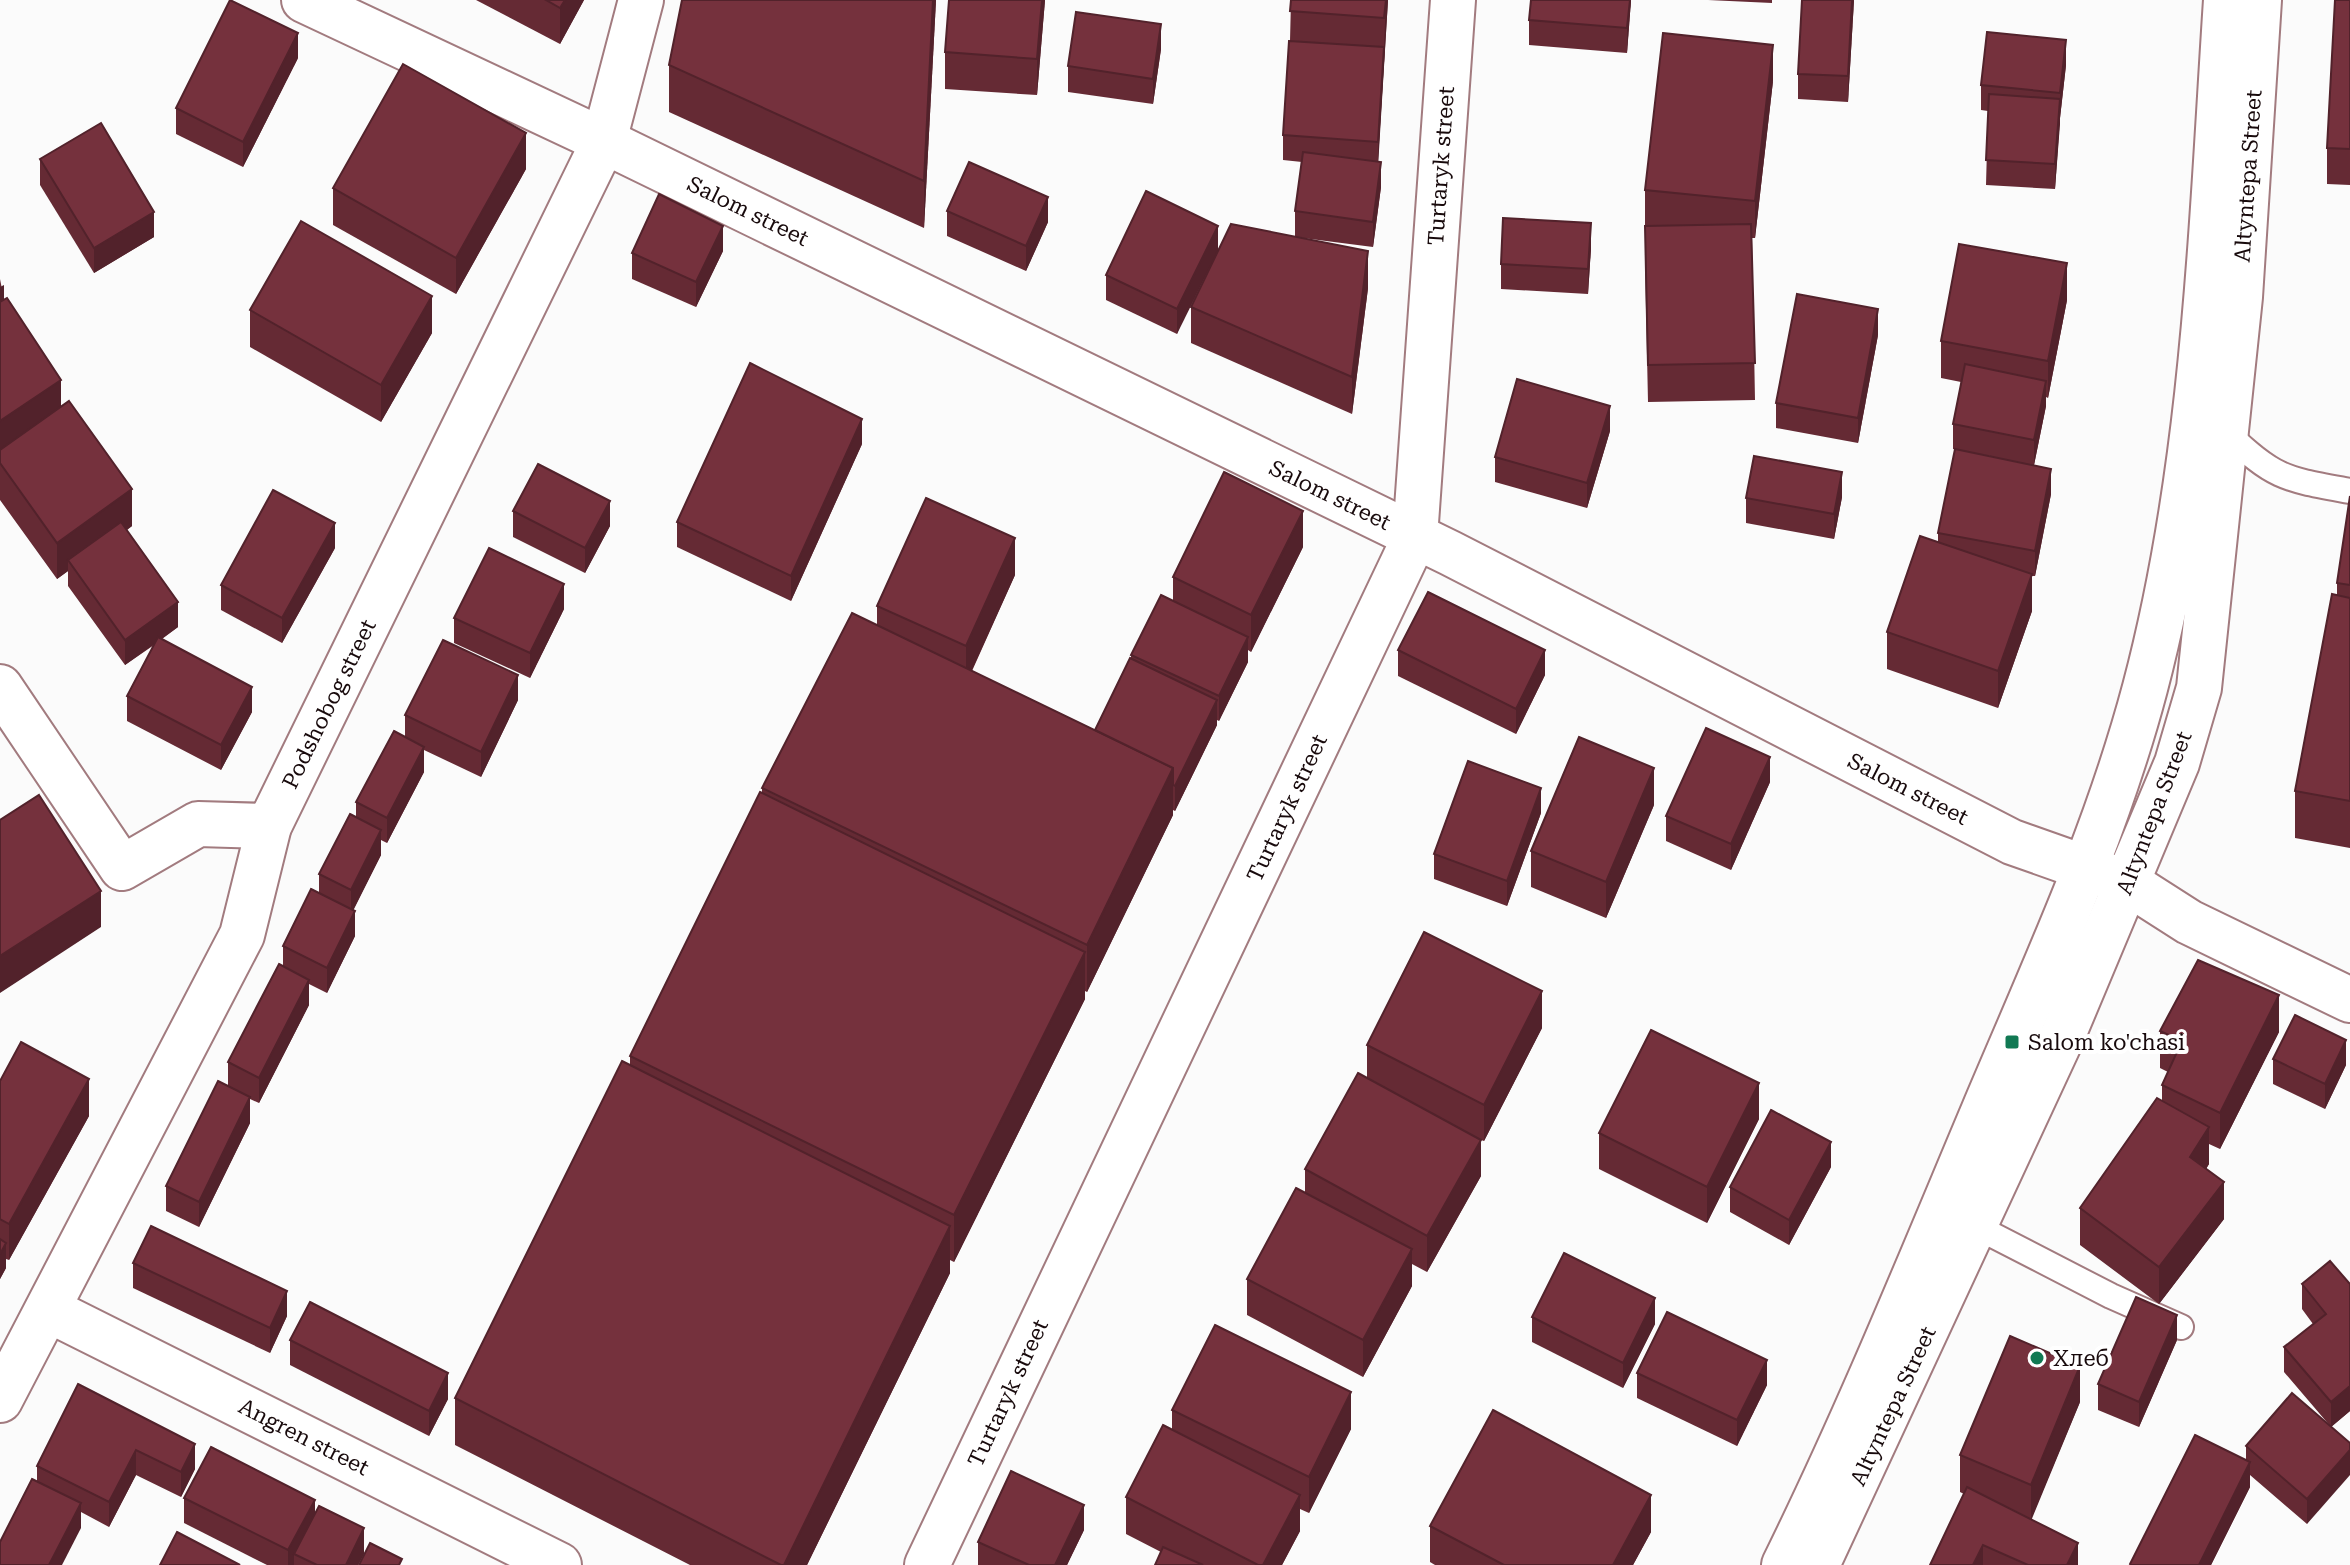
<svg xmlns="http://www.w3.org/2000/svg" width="2350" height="1565" viewBox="0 0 2350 1565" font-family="'Roboto Serif',serif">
	<rect width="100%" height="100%" fill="#fbfbfb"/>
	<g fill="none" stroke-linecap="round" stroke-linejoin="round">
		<defs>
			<g id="service">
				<path d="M2227,433c48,46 58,46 123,58"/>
				<path d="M1975,1226l136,70 70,31"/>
			</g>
			<g id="minor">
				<path d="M0,687l122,181 76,-44 71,2"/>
				<path d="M49,1310l510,255"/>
				<path d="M0,1400l242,-465 27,-109 335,-685 37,-141"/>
				<path d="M927,1565l488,-1028 38,-537"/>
			</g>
			<path id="tertiary" d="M304,0l300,141 846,412 562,289 116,41 61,39 161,78"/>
			<g id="secondary">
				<path d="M1784,1565c73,-148 135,-301 199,-453 59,-140 123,-277 162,-424 59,-223 66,-459 81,-688"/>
				<path d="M1817,1565l246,-530 114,-272 22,-75 41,-391 19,-297"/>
			</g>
		</defs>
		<!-- service casing -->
		<use href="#service" stroke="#a27b7f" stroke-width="28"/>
		<!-- minor casing -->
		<use href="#minor" stroke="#a27b7f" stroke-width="48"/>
		<!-- tertiary casing -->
		<use href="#tertiary" stroke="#a27b7f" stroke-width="48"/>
		<!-- secondary casing -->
		<use href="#secondary" stroke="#a27b7f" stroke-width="48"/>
		<!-- service -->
		<use href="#service" stroke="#fff" stroke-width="24"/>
		<!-- minor -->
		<use href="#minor" stroke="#fff" stroke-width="44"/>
		<!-- tertiary -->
		<use href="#tertiary" stroke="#fff" stroke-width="44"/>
		<!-- secondary -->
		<use href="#secondary" stroke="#fff" stroke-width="44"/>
	</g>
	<!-- wall -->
	<g fill="#652a34">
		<path d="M476,0h108l-24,44z"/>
		<path d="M936,0l-12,228 -255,-116v-47z"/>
		<path d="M949,0h96l-8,95 -92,-6v-37z"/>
		<path d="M1291,0h97l-10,161 3,26 -8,60 -78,-10v-26l7,-49 -19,-2v-25l7,-94z"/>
		<path d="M1631,0l-4,53 -98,-8v-25z"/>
		<path d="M1708,0h64v3z"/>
		<path d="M1854,0l-6,102 -50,-3v-25z"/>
		<path d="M2350,0v185l-23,-1v-36z"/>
		<path d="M1161,49l-8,55 -85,-12v-26z"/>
		<path d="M298,58l-55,109 -67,-33v-26z"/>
		<path d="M2066,65l-6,53 -5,71 -69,-4 2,-74 -7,-1v-25z"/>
		<path d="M1773,81l-18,157h-3l3,162 -107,2 -3,-139v-73z"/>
		<path d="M40,159l114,78 -60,36 -54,-88z"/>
		<path d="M526,169l-70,125 -123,-69v-37z"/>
		<path d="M947,211l101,11 -22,49 -79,-35z"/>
		<path d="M1218,226l-41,108 -71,-34v-25z"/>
		<path d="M1591,248l-3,46 -87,-5v-25z"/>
		<path d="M723,251l-27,56 -64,-28v-26z"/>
		<path d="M0,279l4,20 57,107 71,120 -5,4 51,97 -16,12 90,73 -31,58 -94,-49v-25l27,-51 -29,20 -57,-79v-15l-11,8 -57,-79z"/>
		<path d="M1368,288l-16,126 -161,-71v-36z"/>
		<path d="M2067,300l-19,98 -2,-1v9l-12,59 17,29 -16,82h-3v35l-34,97 -111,-39v-37l51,-89v-10l52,-77 -37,-7v-25l8,-42 -20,-4v-37z"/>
		<path d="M250,310l182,23 -51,89 -131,-75z"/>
		<path d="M1878,335l-20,108 -82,-15v-25z"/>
		<path d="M1610,431l-23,77 -92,-26v-25z"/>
		<path d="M862,444l-71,157 -114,-54v-25z"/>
		<path d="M2350,496v352l-55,-10v-47l42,-196v-12z"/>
		<path d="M1842,497l-8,42 -88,-16v-25z"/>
		<path d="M513,511l97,15 -25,47 -72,-36z"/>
		<path d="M1303,547l-52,105 -3,-2v12l-29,59 -2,-1v5l-42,86 -2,-1v5l-86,177 -2,-1v8l-131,263 -4,-2v13l-143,292h-117l-235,-120v-47l175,-333v-9l132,-263v-5l115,-163v-19l138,-31 -43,96 123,59 36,-71v-4l42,-54v-24z"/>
		<path d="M335,548l-53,95 -61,-33v-25z"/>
		<path d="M564,609l-34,69 -76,-35v-25z"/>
		<path d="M1398,650l147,25 -29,59 -118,-58z"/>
		<path d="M518,700l-37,77 -57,-27v22l-37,71 -6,-3v15l-28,55 2,26 -28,57 -18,-9v21l-50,98 -9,-4v24l-51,104 -33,-16v-25l62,-100v-24l55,-96v-20l36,-53v-19l37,-57v-15l49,-66v-21z"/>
		<path d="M1770,782l-39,88 -65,-29v-25z"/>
		<path d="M1654,805l-48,113 -75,-31v-36z"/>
		<path d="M1541,813l-34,93 -73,-27v-25z"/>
		<path d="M1542,1028l-58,113 -3,-1v36l-54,96 -15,-8v22l-49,91 -116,-62v-36l58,-86v-24l62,-92v-32z"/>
		<path d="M2160,1031l119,1 -59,117 -11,-5v20l-3,5 18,50 -65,85 -79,-59v-37l82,-107v-16l6,-13 -8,-4z"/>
		<path d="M2273,1059l73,6 -21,44 -52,-25z"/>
		<path d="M0,1081l89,35 -80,144 -3,-1v9l-6,11z"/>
		<path d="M1759,1119l-52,104 -108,-54v-36z"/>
		<path d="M1831,1167l-42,78 -59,-33v-25z"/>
		<path d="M2330,1261l20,150 -19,16 -24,97 -57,-49v12l-39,78h-81l65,-130 51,25v-14l85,-19 -47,-55v-25l29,-23 -11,-15v-25z"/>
		<path d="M133,1263l154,53 -17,37 -137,-65z"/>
		<path d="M1532,1317l123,7 -32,64 -91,-46z"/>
		<path d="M290,1340l158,59 -19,37 -139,-71z"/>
		<path d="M2177,1340l-38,87 -41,-17v-26z"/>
		<path d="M1637,1373l130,12 -30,61 -100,-48z"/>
		<path d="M78,1384l117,85 -14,28 -45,-22 -27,52 -28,-15v16l-44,-47v-15z"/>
		<path d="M2080,1402l-49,117 47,46h-148l34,-71 -4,-2v-37z"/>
		<path d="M1172,1410l179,19 -42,84 -9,-4v22l-18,34h-127l6,-13 -35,-18v-37l46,-67z"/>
		<path d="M184,1498l131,16 49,40 -6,11h-91l-83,-42z"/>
		<path d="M1430,1526l221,6 -18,33h-198l-5,-3z"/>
		<path d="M1084,1530l-17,35h-89v-23z"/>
	</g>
	<!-- shaded-wall -->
	<g fill="#52222b">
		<path d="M565,0h19l-24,44v-36z"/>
		<path d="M933,0h3l-12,228v-47z"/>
		<path d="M1042,0h3l-8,95v-36z"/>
		<path d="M1386,0h2l-10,167v-25l6,-94z"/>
		<path d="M1630,0h1l-4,53v-25z"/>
		<path d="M1852,0h2l-6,102v-26z"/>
		<path d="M1161,24v25l-8,55v-25z"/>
		<path d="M298,33v25l-55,109v-25z"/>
		<path d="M2066,40v25l-6,53v-25z"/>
		<path d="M1773,45v36l-18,157v-37z"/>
		<path d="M2060,99v25l-5,65v-25z"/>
		<path d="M526,133v36l-70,125v-36z"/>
		<path d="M1381,162v25l-8,60v-25z"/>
		<path d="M1048,197v25l-22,49v-25z"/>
		<path d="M154,212v25l-60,36v-25z"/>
		<path d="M1591,223v25l-3,46v-25z"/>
		<path d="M723,226v25l-27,56v-25z"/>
		<path d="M1218,226v25l-41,83v-25z"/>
		<path d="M1368,251v37l-16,126v-37z"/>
		<path d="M2067,263v37l-19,98v-37z"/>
		<path d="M4,285v25l-4,3v-26z"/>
		<path d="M432,296v37l-51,89v-37z"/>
		<path d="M1878,309v26l-20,108v-25z"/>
		<path d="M61,380v37l-61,40v-36z"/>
		<path d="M2046,381v25l-12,59v-25z"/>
		<path d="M1610,406v25l-23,77v-25z"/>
		<path d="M862,419v25l-71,157v-25z"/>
		<path d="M2051,469v25l-16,82v-25z"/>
		<path d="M1842,472v25l-8,42v-25z"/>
		<path d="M132,489v37l-59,42 -5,-8v11l-11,8v-36z"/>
		<path d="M610,501v25l-25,47v-25z"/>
		<path d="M1303,511v36l-52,105v-37z"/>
		<path d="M335,523v25l-53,95v-25z"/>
		<path d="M1015,538v37l-49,108v-37z"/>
		<path d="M2032,574v37l-34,97v-37z"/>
		<path d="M564,584v25l-34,69v-25z"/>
		<path d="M178,602v25l-53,38v-25z"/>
		<path d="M1248,637v25l-29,59v-25z"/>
		<path d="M1545,650v25l-29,59v-25z"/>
		<path d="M518,675v25l-37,77v-25z"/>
		<path d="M252,687v25l-31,58v-25z"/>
		<path d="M1217,700v25l-42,86v-25z"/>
		<path d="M424,747v25l-37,71v-25z"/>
		<path d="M1770,757v25l-39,88v-26z"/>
		<path d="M1173,768v47l-86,177v-47z"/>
		<path d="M1654,768v37l-48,113v-36z"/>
		<path d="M1541,788v25l-34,93v-25z"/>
		<path d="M381,830v25l-30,60v-25z"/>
		<path d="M101,891v36l-101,66v-37z"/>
		<path d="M355,911v25l-28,57v-25z"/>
		<path d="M1085,952v47l-131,263v-47z"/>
		<path d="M309,980v25l-50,98v-25z"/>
		<path d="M1542,991v37l-58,113v-36z"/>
		<path d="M2279,995v37l-59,117v-36z"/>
		<path d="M2346,1040v25l-21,44v-25z"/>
		<path d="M89,1079v37l-80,144v-36z"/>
		<path d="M1759,1083v36l-52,104v-36z"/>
		<path d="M250,1097v26l-51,104v-25z"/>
		<path d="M2209,1127v37l-19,30v-37z"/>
		<path d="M1481,1140v36l-54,96v-36z"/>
		<path d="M1831,1142v25l-42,78v-25z"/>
		<path d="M2224,1182v37l-65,85v-37z"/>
		<path d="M950,1226v47l-143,292h-23z"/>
		<path d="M6,1243v25l-6,11v-25z"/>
		<path d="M1412,1249v37l-49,91v-37z"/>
		<path d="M287,1291v25l-17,37v-25z"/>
		<path d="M1655,1298v26l-32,64v-25z"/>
		<path d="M2177,1315v25l-38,87v-25z"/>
		<path d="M1767,1360v25l-30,61v-26z"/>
		<path d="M2080,1366v36l-49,119v-36z"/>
		<path d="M448,1373v26l-19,37v-25z"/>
		<path d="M2350,1386v25l-19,16v-25z"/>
		<path d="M1351,1392v37l-42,84v-36z"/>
		<path d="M195,1444v25l-14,28v-25z"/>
		<path d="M136,1450v25l-27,52v-25z"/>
		<path d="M2350,1450v25l-43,49v-25z"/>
		<path d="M2250,1462v25l-39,78h-12z"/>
		<path d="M1300,1495v36l-18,34h-19z"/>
		<path d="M1651,1495v37l-18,33h-20z"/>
		<path d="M315,1500v25l-21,29v11h-6v-15z"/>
		<path d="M81,1503v25l-19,37h-13z"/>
		<path d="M1084,1505v25l-17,35h-12z"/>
		<path d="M364,1528v26l-6,11h-12z"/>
		<path d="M2078,1543v22h-11z"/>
		<path d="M1983,1545v20h-10z"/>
	</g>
	<!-- building -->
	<g fill="#75313d" stroke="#52222b" stroke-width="2">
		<path d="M230,0l68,33 -55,109 -67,-34z"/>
		<path d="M546,0h19l-5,8z"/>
		<path d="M682,0h251l-9,181 -255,-116z"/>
		<path d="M949,0h93l-5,59 -92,-7z"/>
		<path d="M1291,0h95l-2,18 -94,-7z"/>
		<path d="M1531,0h99l-3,28 -98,-8z"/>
		<path d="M1802,0h50l-4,76 -50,-2z"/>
		<path d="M2335,0h15v149l-23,-1z"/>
		<path d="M1076,12l85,12 -8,55 -85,-13z"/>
		<path d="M1987,32l79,8 -6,53 -79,-8z"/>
		<path d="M1663,33l110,12 -18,156 -110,-11z"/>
		<path d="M1289,41l95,6 -6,95 -95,-7z"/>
		<path d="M403,64l123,69 -70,125 -123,-70z"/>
		<path d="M1989,94l71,5 -5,65 -69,-4z"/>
		<path d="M101,123l53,89 -60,36 -54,-89z"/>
		<path d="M1303,152l78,10 -8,60 -78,-11z"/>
		<path d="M969,162l79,35 -22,49 -79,-35z"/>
		<path d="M1146,191l72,35 -41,83 -71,-34z"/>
		<path d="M659,194l64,32 -27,56 -64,-29z"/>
		<path d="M1503,218l88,5 -3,46 -87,-5z"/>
		<path d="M301,221l131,75 -51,89 -131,-75z"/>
		<path d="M1231,224l137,27 -16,126 -161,-70z"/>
		<path d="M1751,224l4,139 -107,2 -3,-139z"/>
		<path d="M1959,244l108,19 -19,98 -107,-20z"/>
		<path d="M1797,294l81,15 -20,109 -82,-15z"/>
		<path d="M7,298l54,82 -61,41v-119z"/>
		<path d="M750,363l112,56 -71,157 -114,-54z"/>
		<path d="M1965,364l81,17 -12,59 -81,-16z"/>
		<path d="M1517,379l93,27 -23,77 -92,-26z"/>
		<path d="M69,401l63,88 -75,54 -57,-80v-13z"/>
		<path d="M1955,449l96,20 -16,82 -97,-18z"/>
		<path d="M1754,456l88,16 -8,42 -88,-16z"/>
		<path d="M538,464l72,37 -25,47 -72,-37z"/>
		<path d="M1224,472l79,39 -52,104 -78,-38z"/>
		<path d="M273,490l62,33 -53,95 -61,-33z"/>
		<path d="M2350,496v89l-13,-2z"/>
		<path d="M926,498l89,40 -49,108 -89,-40z"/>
		<path d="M121,522l57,80 -53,38 -57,-80z"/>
		<path d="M1920,536l112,38 -34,97 -111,-39z"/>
		<path d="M489,548l75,36 -34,69 -76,-35z"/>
		<path d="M1428,592l117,58 -29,59 -118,-59z"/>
		<path d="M2332,594l18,4v203l-55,-10z"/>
		<path d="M1161,595l87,42 -29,59 -88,-41z"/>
		<path d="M852,613l321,155 -86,177 -325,-157z"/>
		<path d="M158,637l94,50 -31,58 -94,-49z"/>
		<path d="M443,640l75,35 -37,77 -76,-37z"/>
		<path d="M1130,658l87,42 -42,86 -2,-1v-17l-78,-38z"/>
		<path d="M1706,728l64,29 -39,87 -65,-28z"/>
		<path d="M394,731l30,16 -37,71 -31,-16z"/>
		<path d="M1579,737l75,31 -48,114 -75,-31z"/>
		<path d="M1468,761l73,27 -34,93 -73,-27z"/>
		<path d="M760,792l325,160 -131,263 -324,-159z"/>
		<path d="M39,795l62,96 -101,65v-136z"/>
		<path d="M350,814l31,16 -30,60 -32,-16z"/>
		<path d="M311,889l44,22 -28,57 -44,-22z"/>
		<path d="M1424,932l118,59 -58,114 -117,-60z"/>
		<path d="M2198,960l81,35 -59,118 -58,-28 20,-44 -22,-10z"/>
		<path d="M279,964l30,16 -50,98 -31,-16z"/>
		<path d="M2295,1015l51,25 -21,44 -52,-25z"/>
		<path d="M1651,1030l108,53 -52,104 -108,-54z"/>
		<path d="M21,1042l68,37 -80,145 -9,-5v-138z"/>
		<path d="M622,1061l328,165 -166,339h-3l-326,-167z"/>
		<path d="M1358,1073l123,67 -54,96 -122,-67z"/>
		<path d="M218,1081l32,16 -51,105 -33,-16z"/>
		<path d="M2157,1098l52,29 -19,30 34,25 -65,85 -79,-59z"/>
		<path d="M1771,1110l60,32 -42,78 -59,-33z"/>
		<path d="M1296,1188l116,61 -49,91 -116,-61z"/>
		<path d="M151,1226l136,65 -17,37 -137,-65z"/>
		<path d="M0,1239l6,4 -6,11z"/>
		<path d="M1564,1253l91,45 -32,65 -91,-46z"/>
		<path d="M2330,1261l20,23v102l-19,16 -47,-55 42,-33 -24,-30z"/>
		<path d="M2136,1297l41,18 -38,87 -41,-18z"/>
		<path d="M310,1302l138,71 -19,38 -139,-71z"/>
		<path d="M1667,1312l100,48 -30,60 -100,-47z"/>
		<path d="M1215,1325l136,67 -42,85 -137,-67z"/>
		<path d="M2010,1336l70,30 -49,119 -71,-30z"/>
		<path d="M78,1384l117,60 -14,28 -45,-22 -27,52 -72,-36z"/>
		<path d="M2292,1393l58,50v7l-43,49 -61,-53z"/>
		<path d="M1493,1410l158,85 -38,70h-109l-74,-39z"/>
		<path d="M1163,1425l137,70 -37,70h-5l-132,-68z"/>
		<path d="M2195,1435l55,27 -51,103h-68l-1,-1z"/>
		<path d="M211,1447l104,53 -27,50 -104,-52z"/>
		<path d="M1011,1471l73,34 -29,60h-26l-51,-23z"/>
		<path d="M32,1479l49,24 -32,62h-49v-23z"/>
		<path d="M1967,1487l111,56 -11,22h-39l-45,-20 -10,20h-43z"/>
		<path d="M319,1506l45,22 -18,37h-29l-23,-11z"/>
		<path d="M177,1532l63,33h-80z"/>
		<path d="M370,1543l32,16 -3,6h-40z"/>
		<path d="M1163,1547l40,18h-48z"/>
	</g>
	<!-- markers -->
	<g fill="#117953" stroke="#fff" stroke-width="3">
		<rect x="2004" y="1034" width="16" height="16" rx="4"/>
		<circle cx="2037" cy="1358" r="8"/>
	</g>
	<g text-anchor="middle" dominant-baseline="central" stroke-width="8" stroke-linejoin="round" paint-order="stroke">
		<!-- street labels -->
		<g font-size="22" fill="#180a0c" stroke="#fff">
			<text transform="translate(1441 166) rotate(-86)">Turtaryk street</text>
			<text transform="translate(2248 176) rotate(-86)">Altyntepa Street</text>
			<text transform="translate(748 211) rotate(26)">Salom street</text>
			<text transform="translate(1330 495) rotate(26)">Salom street</text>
			<text transform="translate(329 704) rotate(-64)">Podshobog street</text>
			<text transform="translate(1908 789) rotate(27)">Salom street</text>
			<text transform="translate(1287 808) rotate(-65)">Turtaryk street</text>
			<text transform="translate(2154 813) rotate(-69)">Altyntepa Street</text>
			<text transform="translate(1008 1393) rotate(-65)">Turtaryk street</text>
			<text transform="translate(1893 1406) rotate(-65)">Altyntepa Street</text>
			<text transform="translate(304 1437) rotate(27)">Angren street</text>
		</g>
		<!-- poi labels -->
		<g font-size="22" fill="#180a0c" stroke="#fff" text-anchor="start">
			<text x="2028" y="1042">Salom ko'chasi</text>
			<text x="2053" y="1358">Хлеб</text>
		</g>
	</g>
</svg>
